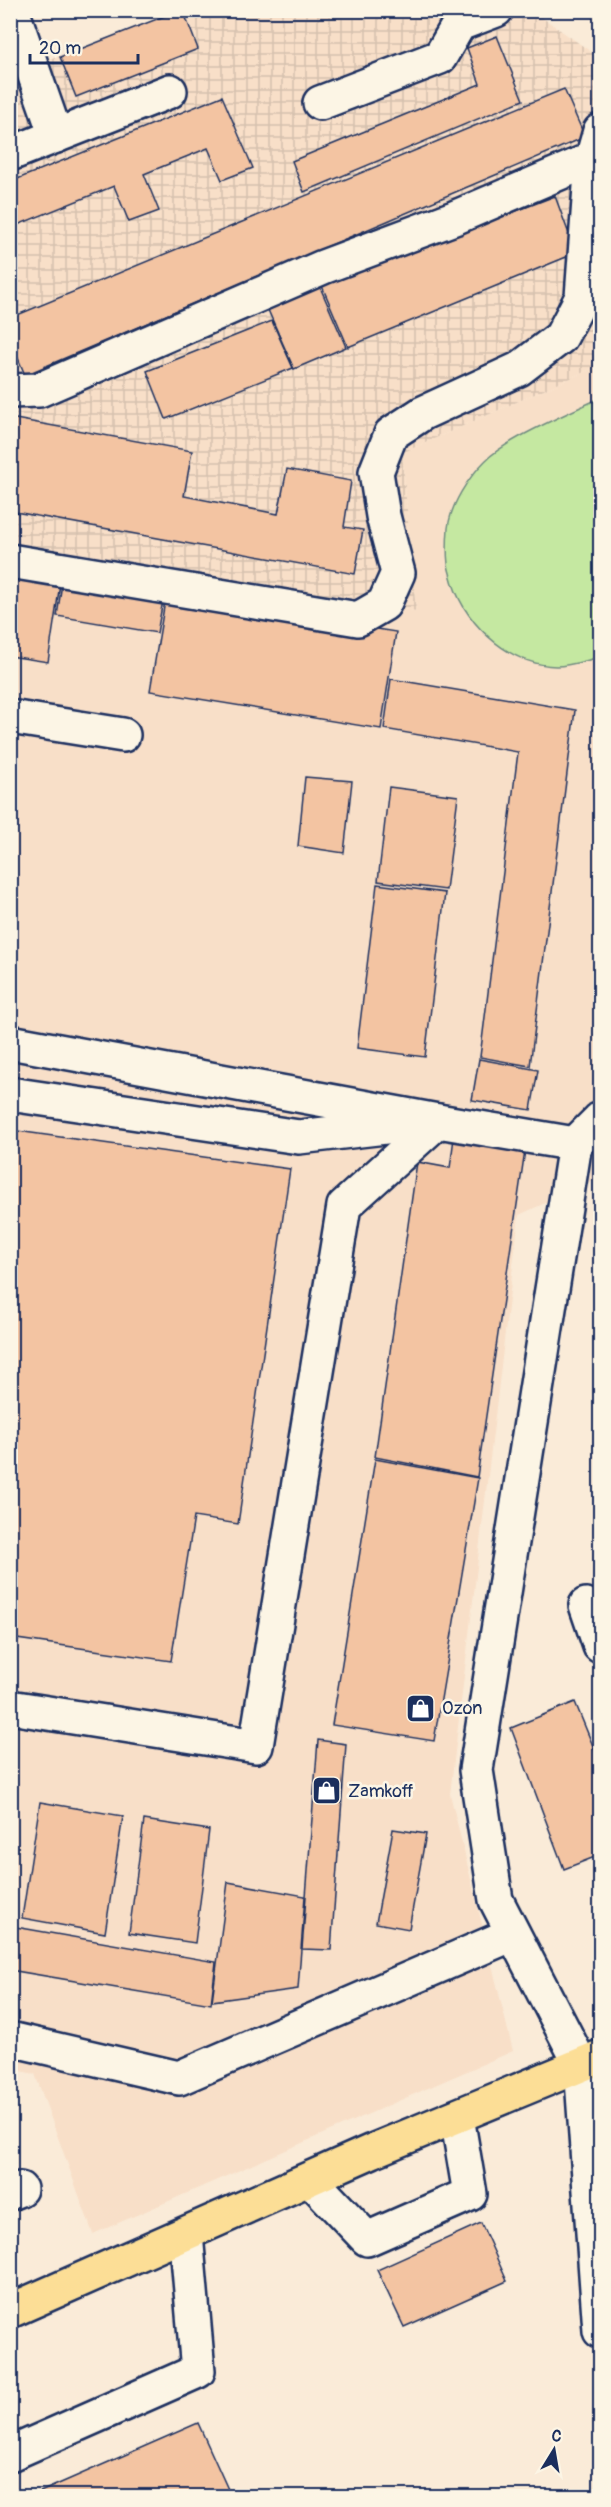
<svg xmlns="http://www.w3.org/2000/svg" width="611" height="2507" viewBox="0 0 611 2507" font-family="Pangolin,sans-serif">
	<defs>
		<pattern id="industrial-grid" width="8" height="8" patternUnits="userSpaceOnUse" patternTransform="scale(1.5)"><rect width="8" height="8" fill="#f8dfc8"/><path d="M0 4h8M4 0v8" fill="none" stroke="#d4c0ae"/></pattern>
	</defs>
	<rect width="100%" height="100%" fill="#faebd8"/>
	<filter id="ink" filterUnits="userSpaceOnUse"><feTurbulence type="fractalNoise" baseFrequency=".0167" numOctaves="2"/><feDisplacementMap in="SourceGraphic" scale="12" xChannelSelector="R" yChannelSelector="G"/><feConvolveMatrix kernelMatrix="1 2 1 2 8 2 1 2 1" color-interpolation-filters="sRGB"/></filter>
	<g filter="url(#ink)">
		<!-- built -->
		<path fill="#f8dfc8" d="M600,365v813l-81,37 -69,579 63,257 -420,183 -58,-160 -25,-5v-1524l406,66 -14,-158z"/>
		<!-- industrial -->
		<path fill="url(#industrial-grid)" d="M215,10l318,1 67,47v307l-198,88 14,158 -405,-67 -1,-474z"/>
		<!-- pitch -->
		<path fill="#c5e8a1" stroke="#708c80" stroke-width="1.5" d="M600,398v259c-13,3 -30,9 -44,9 -51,-2 -95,-46 -106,-93 -4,-12 -3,-32 -2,-45 3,-24 20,-50 37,-67 21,-22 86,-49 115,-63z"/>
		<!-- building -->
		<g fill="#f3c4a2" stroke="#1b2f5e" stroke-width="1.5">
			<path d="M180,10h3l15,39 -122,48 -16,-40z"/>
			<path d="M497,36l26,64 -219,92 -12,-31 188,-77 -13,-36z"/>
			<path d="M564,89l21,48 -560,238 -15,-36v-21z"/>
			<path d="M222,96l31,72 -31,12 -14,-32 -64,26 15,37 -30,11 -15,-36 -104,42v-46z"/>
			<path d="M10,106l9,21 -9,3z"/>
			<path d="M555,196l21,57 -228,94 -26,-61z"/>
			<path d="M320,287l26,60 -52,22 -26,-59z"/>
			<path d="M272,321l21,47 -127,51 -19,-48z"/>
			<path d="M10,418l182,33 -8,45 94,18 9,-45 64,12 -7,46 19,3 -8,44 -345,-63z"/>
			<path d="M10,568l51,9 -13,85 -38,-6z"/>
			<path d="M63,577l101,18 -7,38 -100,-17z"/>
			<path d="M166,595l230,37 -15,97 -231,-38z"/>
			<path d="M391,679l184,31 -45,356 -50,-9 38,-305 -134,-23z"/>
			<path d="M305,777l47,4 -8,72 -46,-7z"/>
			<path d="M389,787l69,9 -12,94 -68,-9z"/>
			<path d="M377,884l68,9 -20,164 -68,-9z"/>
			<path d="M479,1059l59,11 -7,40 -59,-10z"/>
			<path d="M10,1130l280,39 -52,355 -44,-7 -23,144 -161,-23z"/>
			<path d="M454,1138l71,12 -48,327 -102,-20 42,-295 33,6z"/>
			<path d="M375,1459l103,19 -44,263 -102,-16z"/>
			<path d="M575,1702l25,61v92l-36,14 -53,-141z"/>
			<path d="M318,1740l28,4 -15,206 -29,-1z"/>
			<path d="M40,1802l83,14 -18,117 -83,-15z"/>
			<path d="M144,1820l65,10 -14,113 -66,-10z"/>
			<path d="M393,1829l33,5 -17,95 -33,-6z"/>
			<path d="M228,1882l77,14 -7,93 -86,12z"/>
			<path d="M10,1926l206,36 -5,42 -201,-34z"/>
			<path d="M481,2223l26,58 -103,46 -27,-57z"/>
			<path d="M198,2423l33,73h-200z"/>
		</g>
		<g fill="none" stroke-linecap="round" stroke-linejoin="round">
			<defs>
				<g id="minor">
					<path d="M12,10l44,126"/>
					<path d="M320,103l120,-46 19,-33 37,-14"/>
					<path d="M10,154l160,-63"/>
					<path d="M10,391l29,-1 284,-123 131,-49 138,-59 8,-28"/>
					<path d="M10,561l348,58 26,-15 14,-31 -15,-57 -7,-44 15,-38 32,-21 96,-44 42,-32 21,-40 10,-138"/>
					<path d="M10,717l113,18"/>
					<path d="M10,1042l428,79"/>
					<path d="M10,1094l289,43 104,-12"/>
					<path d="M575,1144l25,-25"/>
					<path d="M586,1605l14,41"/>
					<path d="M10,1707l246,39 88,-540 94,-85 137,23 -99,626 20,130 85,165 19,266"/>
					<path d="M10,2039l169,39 334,-144"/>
					<path d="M310,2179l57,60 103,-45 -13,-77"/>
					<path d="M10,2193l10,-4"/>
					<path d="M10,2454l188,-83 -12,-137"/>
				</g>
				<path id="major" d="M10,2311l362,-160 228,-94"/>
			</defs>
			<!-- minor casing -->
			<use href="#minor" stroke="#1b2f5e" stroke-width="38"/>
			<!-- major casing -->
			<use href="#major" stroke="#1b2f5e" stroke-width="38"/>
			<!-- minor -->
			<use href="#minor" stroke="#fcf5e5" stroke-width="33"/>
			<!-- major -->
			<use href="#major" stroke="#fcde96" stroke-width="33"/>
		</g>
	</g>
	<!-- icons -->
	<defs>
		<symbol id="shop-square" viewBox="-11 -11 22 22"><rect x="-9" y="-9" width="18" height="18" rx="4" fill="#1b2f5e" stroke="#fcf5e5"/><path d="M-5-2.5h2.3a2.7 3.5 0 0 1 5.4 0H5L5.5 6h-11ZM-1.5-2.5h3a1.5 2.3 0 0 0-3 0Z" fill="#fff"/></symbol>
	</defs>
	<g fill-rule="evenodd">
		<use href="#shop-square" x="404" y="1692" width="33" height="33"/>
		<use href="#shop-square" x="310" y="1774" width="33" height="33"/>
	</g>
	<g text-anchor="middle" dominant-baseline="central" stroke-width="5" stroke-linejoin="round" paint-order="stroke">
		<!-- poi labels -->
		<g font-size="18" fill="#1b2f5e" stroke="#fcf5e5" text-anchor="start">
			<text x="442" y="1708">Ozon</text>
			<text x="348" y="1791">Zamkoff</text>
		</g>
	</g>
	<!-- margin -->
	<rect width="611" height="2507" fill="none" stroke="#fcf5e5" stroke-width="36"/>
	<rect x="18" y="18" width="575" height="2471" fill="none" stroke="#1b2f5e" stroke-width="2" filter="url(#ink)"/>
	<!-- north arrow -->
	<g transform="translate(554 2450) rotate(11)" stroke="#fcf5e5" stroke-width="4.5" paint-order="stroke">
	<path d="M0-4.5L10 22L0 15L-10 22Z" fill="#1b2f5e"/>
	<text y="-9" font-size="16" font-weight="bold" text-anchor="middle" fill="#1b2f5e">С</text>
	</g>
	<!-- scale -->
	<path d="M30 54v9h108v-9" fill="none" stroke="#1b2f5e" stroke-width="3"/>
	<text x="39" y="54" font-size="18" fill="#1b2f5e" stroke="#fcf5e5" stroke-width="4.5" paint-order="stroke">20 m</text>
</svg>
